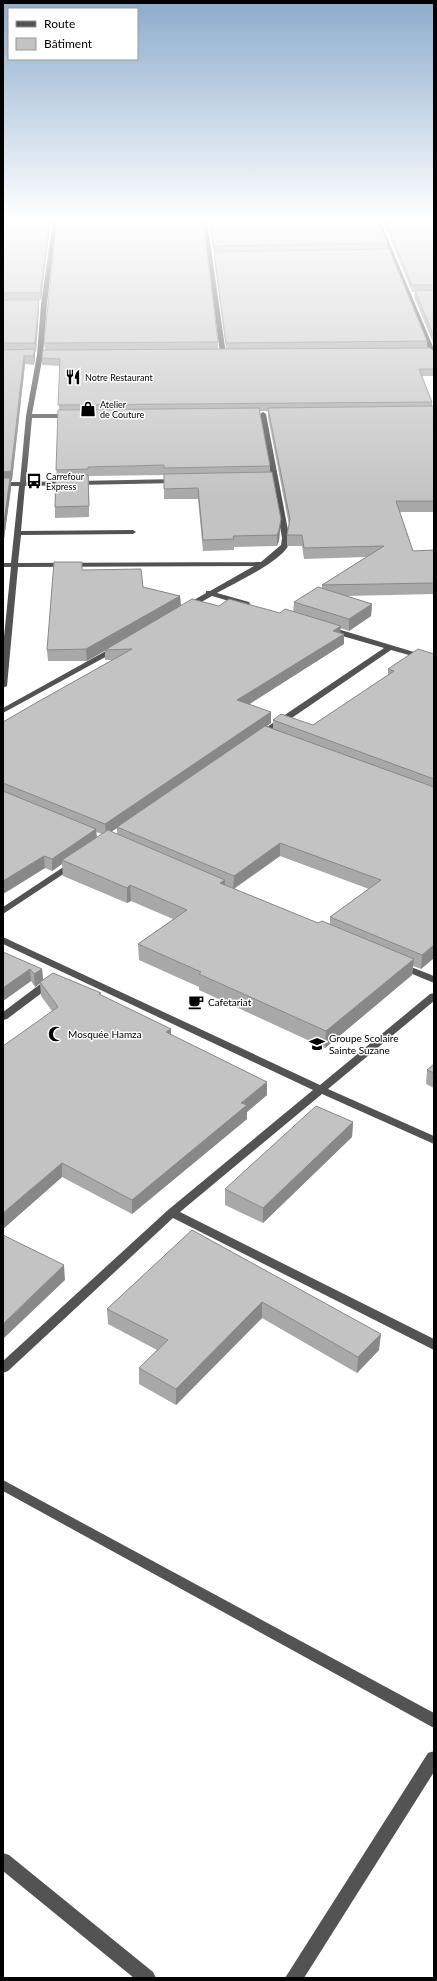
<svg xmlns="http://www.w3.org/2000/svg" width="437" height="1981" viewBox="0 0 437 1981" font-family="Lato,sans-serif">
	<rect width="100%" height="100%" fill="#fff"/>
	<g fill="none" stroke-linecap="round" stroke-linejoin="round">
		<!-- minor -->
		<g fill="#535353" fill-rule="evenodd">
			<path d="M53,220h4l-10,84 -4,51 -11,59h39l3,2 -3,2h-39l-6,64 152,-3 3,2 -3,2 -153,3 -4,45 112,-1 3,2 -3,2 -112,1 -3,28 243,-1 20,-17 1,-7 -22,-124 3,-2 3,2 22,116c0,5 2,11 0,16 -8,16 -55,38 -71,47l32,9 1,2 -4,2 -34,-10 -23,13 -7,-2 24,-14v-2h4l44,-25 -236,1 -11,119 -4,2v-41l8,-80h-8v-4h8l8,-77h-16v-4h17l6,-66 11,-61 4,-51z"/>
			<path d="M203,220h4l19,134 -3,2 -3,-2z"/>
			<path d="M376,220h4l54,129v9l-3,-2z"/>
			<path d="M325,627h6l103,31v4l-43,-12 -127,87h-6v-4l126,-85 -59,-17z"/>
			<path d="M113,647h6l1,2 -117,64v-5z"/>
			<path d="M74,860l3,1 2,2 -2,2 -74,49v-7z"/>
			<path d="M3,937l317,148 110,-91 4,-1v8l-106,88 106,47v8l-112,-50 -142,118 254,127v11l-261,-132 -165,153 -5,2v-12l165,-151 145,-120 -310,-146z"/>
			<path d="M401,963l33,13v7l-36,-15 -2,-2z"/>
			<path d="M51,978l4,1 1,2 -1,2 -48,36 -4,1v-8l44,-33z"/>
			<path d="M3,1480l431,233v15l-431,-237z"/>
			<path d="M434,1751v21l-130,206h-19l143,-225z"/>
			<path d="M3,1853l6,2 144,117 3,6h-22l-131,-107z"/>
		</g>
	</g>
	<!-- wall -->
	<g fill="#a8a8a8" fill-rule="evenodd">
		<path d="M3,220h49l-2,1v5l-9,74h-2v8l-3,44h-1v6l-1,7 -9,-1 -13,116 -1,1v7l-8,58z"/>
		<path d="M208,220h171l8,23v6l40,92v7l7,4v24h-12l10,26v4h2v106h-34l13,39 21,-1v44l-88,2 26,8 -1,12 -22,15 -9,-3v5l4,1v10l-96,60 23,8v11l-4,3 6,3v-9l40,5 75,-50v-6l46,-15v304l-13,11 -8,-3 -1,9 -87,73 -126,-58v-3l-60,-27 -1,-16 35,-25 -42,-18 -4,2 -64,-27 -1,-12 -10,7 -7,-3 -42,26v-172l109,-62h-7v-10l-18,11h-39l-1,-11 35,-80 61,17 37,9 1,10h38l61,7 13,-1 1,-10 28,-13v-4l44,-28 -62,2 -2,-13h-15v-11l2,-10 -21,-108v-6h-9l11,55v6l10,58 -1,11 -2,5 -43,1v3l-31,1 -5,-52h-34v-24l-75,1v41l-34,1v-11l4,-97v-44l-17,-1v-7l3,-8 -1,-7 174,-1v7h8l-12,-91v-5zM117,828v6l-6,-2zM96,832l6,2 -5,4zM280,856l89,33 -39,28v7l-12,-1 -84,-34z"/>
		<path d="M384,220h50v125l-20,-48 1,-5h-3l-28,-68z"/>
		<path d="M3,952l39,17 1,11 58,15 70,40 96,47v13l-20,17v7l-115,95 -70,-37 -59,52 49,-218 -11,-15 -1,-13 -5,4 -4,-6 -28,20z"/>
		<path d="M434,1064v24l-8,-4 1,-14z"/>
		<path d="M353,1122l-1,15 -89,86 -38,-18v-16z"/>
		<path d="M192,1230l187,120 -22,23 -95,-55 -86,87 -37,-21v-16l18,-18 -49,-26 -1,-15z"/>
	</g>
	<!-- shaded-wall -->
	<g fill="#888">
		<path d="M50,220v6l-9,74 -1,-7z"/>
		<path d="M39,300v8l-3,44 -1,-9z"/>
		<path d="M35,349v9l-1,7 -1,-9z"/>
		<path d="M24,356l1,8 -13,116 -1,1v7l-8,58v-74z"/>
		<path d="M281,519l-2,22 -2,5v-11z"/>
		<path d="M180,596l1,11 -94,54 -1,-12z"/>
		<path d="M372,604l-1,12 -22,15v-12z"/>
		<path d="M341,626l-1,10 4,-2v10l-107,68v-12z"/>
		<path d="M271,712v11l-154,104v1l-11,7 -1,-11z"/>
		<path d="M96,829l1,11 -35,20v4l-10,7v-12z"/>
		<path d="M280,843v13l-47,33 1,-13z"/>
		<path d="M44,856l1,12 -42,26v-13z"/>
		<path d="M225,880v15l-5,-12z"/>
		<path d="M130,885l1,16 -4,2v-15z"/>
		<path d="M434,945v13l-13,11 1,-14z"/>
		<path d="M414,959l-2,16 -87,73 1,-17z"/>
		<path d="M30,969l1,12 -28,20v-13z"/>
		<path d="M42,969l1,12 -8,6 -1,-13z"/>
		<path d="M171,1029v14l-5,-11z"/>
		<path d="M267,1082v13l-20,17v7l-115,95v-14l109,-97z"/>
		<path d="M353,1122l-1,15 -89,86v-15z"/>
		<path d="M62,1163v14l-59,52v-16z"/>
		<path d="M64,1265l1,15 -62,59v-15z"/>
		<path d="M262,1302v16l-86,87v-16z"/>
		<path d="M381,1334l-2,16 -22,23 1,-16z"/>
	</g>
	<!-- building -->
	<g fill="#c3c3c3" stroke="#888">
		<path d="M3,220h47l-10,73h-37z"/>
		<path d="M57,220h146l15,122 -174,1z"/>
		<path d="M210,220h169l8,23 -174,3z"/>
		<path d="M385,220h49v65h-22z"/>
		<path d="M389,249l38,92 -201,2 -12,-91z"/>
		<path d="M434,290v47l-19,-46z"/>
		<path d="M3,300h36l-4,43h-32z"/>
		<path d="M430,348l4,4v17h-15l13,33 -374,3 2,-46 -18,-1 1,-8z"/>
		<path d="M35,349l-2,7h-9l-13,115 -8,1v-122z"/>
		<path d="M434,406v95h-38l17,50 21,-1v33l-112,2 62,-39 -80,2 -2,-13h-15l3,-16 -22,-111z"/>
		<path d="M259,408l11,58 -106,2v-3l-36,1 -40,1v2l-32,1 2,-60z"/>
		<path d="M272,472l9,47 -2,11 -2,5 -44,1 1,3 -31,1 -5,-52 -34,1v-15z"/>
		<path d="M56,475h32l1,31 -34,1z"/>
		<path d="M3,478h7l-7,53z"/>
		<path d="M54,562h28v8l59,-1 2,18 37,9 -94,53 -39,1z"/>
		<path d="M318,587l54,17 -23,15 -55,-17z"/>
		<path d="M192,599l27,7 10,-7 51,14 5,-4 56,17 -8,5 11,3 -107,66 34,12 -166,112 -102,-41v-61l31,-18 98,-55 -27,1z"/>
		<path d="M418,649l16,5v125l-161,-59 8,-6 32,11 81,-54 -6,-2z"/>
		<path d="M265,726l169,61v158l-12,10 -92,-38 51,-37 -101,-37 -46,33 -117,-49z"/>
		<path d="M3,791l93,38 -44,30 -8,-3 -41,25z"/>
		<path d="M108,830l117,50 -5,3 98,40 4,-2 92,38 -88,72 -127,-57 2,-2 -63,-28 49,-34 -57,-25 -3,3 -65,-28z"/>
		<path d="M3,952l39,17 -8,5 -4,-5 -27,19z"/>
		<path d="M53,973l48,20 -2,1 72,35 -5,3 101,50 -26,21 6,2 -115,95 -70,-37 -59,50v-167l55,-39 -18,-25z"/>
		<path d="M434,1064v9l-7,-3z"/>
		<path d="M316,1106l37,16 -90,86 -38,-19z"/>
		<path d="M192,1230l189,104 -23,23 -96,-55 -86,87 -37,-21 29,-28 -61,-31z"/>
		<path d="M3,1235l61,30 -61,59z"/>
	</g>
	<!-- sky -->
	<linearGradient id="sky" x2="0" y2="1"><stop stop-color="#8baccc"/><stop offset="0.44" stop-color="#fff"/><stop offset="1" stop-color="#fff" stop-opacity="0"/></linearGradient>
	<rect width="437" height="497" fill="url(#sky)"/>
	<!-- icons -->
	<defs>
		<symbol id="restaurant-bare" viewBox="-9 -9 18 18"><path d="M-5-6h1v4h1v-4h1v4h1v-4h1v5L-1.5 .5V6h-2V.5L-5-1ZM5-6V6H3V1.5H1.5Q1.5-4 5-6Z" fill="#000" stroke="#fff" stroke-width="2.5" paint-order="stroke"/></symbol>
		<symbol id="shop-bare" viewBox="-9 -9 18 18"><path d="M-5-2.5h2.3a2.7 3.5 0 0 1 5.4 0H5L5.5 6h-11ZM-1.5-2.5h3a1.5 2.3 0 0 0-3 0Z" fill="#000" stroke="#fff" stroke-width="2.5" paint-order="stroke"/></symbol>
		<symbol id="bus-bare" viewBox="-9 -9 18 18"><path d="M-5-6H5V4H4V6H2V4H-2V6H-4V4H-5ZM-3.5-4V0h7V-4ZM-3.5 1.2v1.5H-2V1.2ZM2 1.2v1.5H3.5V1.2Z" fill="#000" stroke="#fff" stroke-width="2.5" paint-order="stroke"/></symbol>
		<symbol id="cafe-bare" viewBox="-9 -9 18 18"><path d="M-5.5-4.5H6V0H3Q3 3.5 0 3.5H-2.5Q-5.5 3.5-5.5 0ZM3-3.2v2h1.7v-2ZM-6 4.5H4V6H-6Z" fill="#000" stroke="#fff" stroke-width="2.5" paint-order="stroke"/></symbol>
		<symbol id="mosque-bare" viewBox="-9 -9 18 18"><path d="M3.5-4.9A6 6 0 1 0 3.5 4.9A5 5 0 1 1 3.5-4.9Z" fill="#000" stroke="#fff" stroke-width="2.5" paint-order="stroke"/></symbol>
		<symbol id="school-bare" viewBox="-9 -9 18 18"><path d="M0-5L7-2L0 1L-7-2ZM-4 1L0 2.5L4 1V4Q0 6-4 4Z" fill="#000" stroke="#fff" stroke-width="2.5" paint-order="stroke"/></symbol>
	</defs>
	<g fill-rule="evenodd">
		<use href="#restaurant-bare" x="62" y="366" width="22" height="22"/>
		<use href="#shop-bare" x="77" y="398" width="22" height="22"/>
		<use href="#bus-bare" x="23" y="470" width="22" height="22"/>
		<use href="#cafe-bare" x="185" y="991" width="22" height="22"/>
		<use href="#mosque-bare" x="45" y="1023" width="22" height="22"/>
		<use href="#school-bare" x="306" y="1033" width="22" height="22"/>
	</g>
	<g text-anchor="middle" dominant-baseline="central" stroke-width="3" stroke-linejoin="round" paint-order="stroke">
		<!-- far-poi labels -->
		<g font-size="9" fill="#000" stroke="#fff" text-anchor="start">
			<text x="85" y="377">Notre Restaurant</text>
			<text x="100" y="404">Atelier<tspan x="100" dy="10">de Couture</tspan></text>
			<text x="46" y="476">Carrefour<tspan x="46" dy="10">Express</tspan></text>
		</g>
		<!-- poi labels -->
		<g font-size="10" fill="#000" stroke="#fff" text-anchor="start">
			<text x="208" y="1002">Cafetariat</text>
			<text x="68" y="1034">Mosquée Hamza</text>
			<text x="329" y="1038">Groupe Scolaire<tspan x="329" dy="12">Sainte Suzane</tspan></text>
		</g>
	</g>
	<!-- border -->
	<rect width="437" height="1981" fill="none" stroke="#000000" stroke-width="8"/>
	<!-- legend -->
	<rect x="8" y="8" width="130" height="52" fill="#ffffff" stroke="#999999"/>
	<rect x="16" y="21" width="20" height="6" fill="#535353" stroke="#999999"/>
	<text x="44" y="28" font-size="12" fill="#000000">Route</text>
	<rect x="16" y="38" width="20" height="12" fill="#c3c3c3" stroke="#999999"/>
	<text x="44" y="48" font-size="12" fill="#000000">Bâtiment</text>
</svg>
